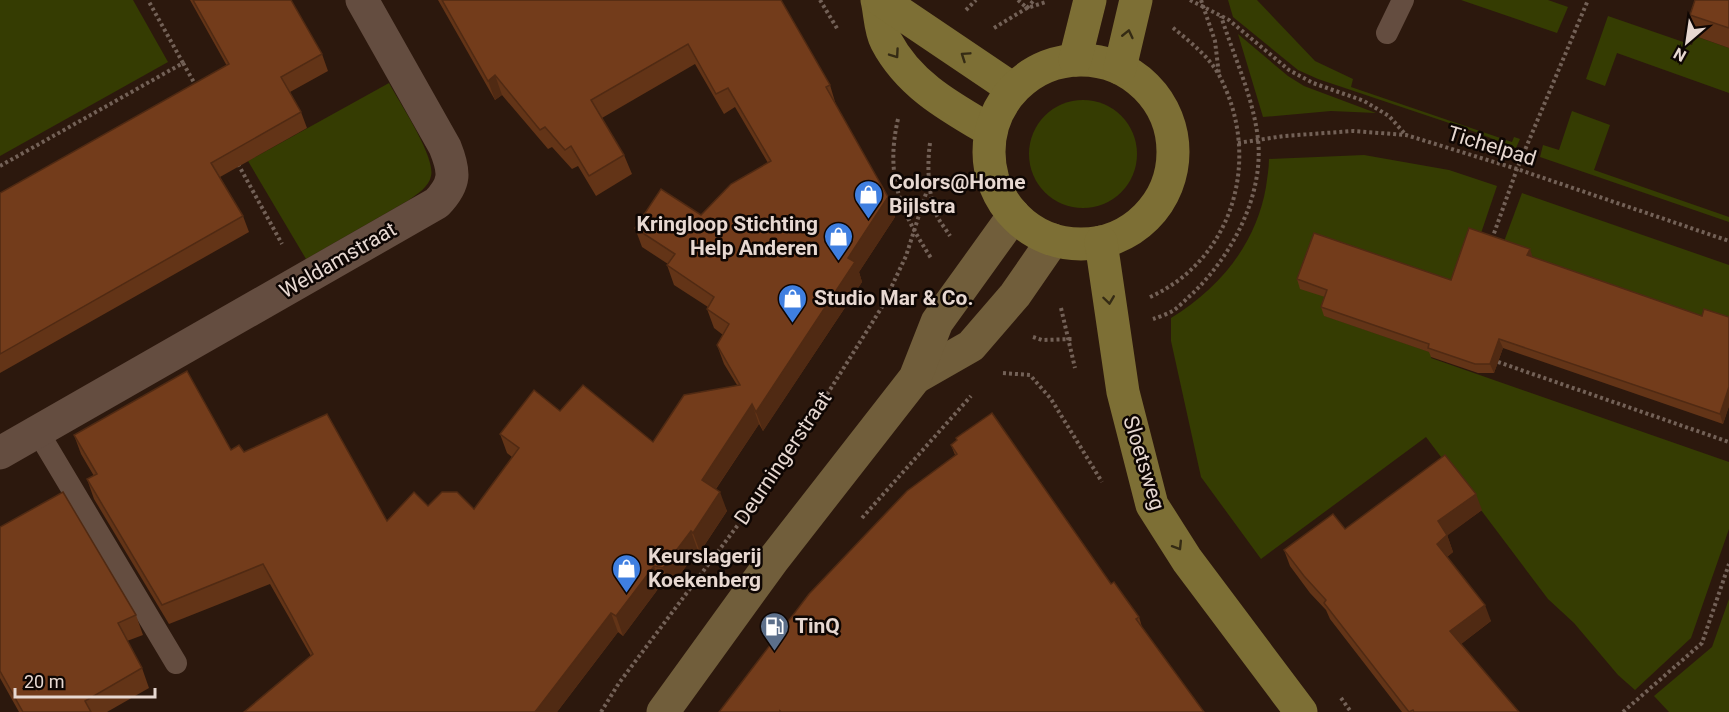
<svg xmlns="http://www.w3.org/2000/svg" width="1729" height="712" viewBox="0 0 1729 712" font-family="Roboto,sans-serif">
	<rect width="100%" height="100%" fill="#2c180d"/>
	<!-- green -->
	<g fill="#353c02">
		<path d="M0,0h133l35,62 -168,94z"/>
		<path d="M1228,0h29l58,61 38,18 -2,8 161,55 2,-5 6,2 -4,9 -46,-18 -152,-51 -20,-9 -65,-53z"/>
		<path d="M1461,0h87l20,7 -11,26z"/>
		<path d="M1608,16l84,29 3,-9 34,12v45l-112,-40 -12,33 -19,-7z"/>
		<path d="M1238,34l50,42 16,10 72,27 -45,-2 -68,6z"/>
		<path d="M389,83c10,19 47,74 42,93 -2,11 -14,18 -22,24l-103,59 -58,-98z"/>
		<circle cx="1083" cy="154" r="54"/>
		<path d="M1572,111l38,14 -16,45 135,47v5l-189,-65 3,-12 16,5z"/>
		<path d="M1364,155l85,15 48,16 -18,53 -24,50 -125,10 -5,17 108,37 -2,5 298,104v67l-38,109 -56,52 -17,-15 -44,-52 -26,-24 -122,-162 -165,122 -60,-82 -30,-136v-23c49,-30 85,-74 95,-131 1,-9 3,-18 3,-28z"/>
		<path d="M1522,193l207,72v61l-227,-79z"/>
		<path d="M1729,599v113h-60l-15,-16 58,-49z"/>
	</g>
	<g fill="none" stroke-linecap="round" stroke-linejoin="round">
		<!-- path -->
		<g stroke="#736157" stroke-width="4" stroke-dasharray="3 3" stroke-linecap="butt">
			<path d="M820,0l18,30"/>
			<path d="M1018,0l9,8 7,-8"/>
			<path d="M1190,0l39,20 60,50 24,13 51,18 25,15 16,18"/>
			<path d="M1201,0l14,41 4,34"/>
			<path d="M966,10l10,-10"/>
			<path d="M994,28l33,-20 19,-6"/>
			<path d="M183,63l13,23"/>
			<path d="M898,119c-13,57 2,91 33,139"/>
			<path d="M930,143c-3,22 -2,47 5,68 3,9 10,17 15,25"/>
			<path d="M1238,143l46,-7 69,-5 53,4 111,34 212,72"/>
			<path d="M238,164l44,80"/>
			<path d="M0,166l183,-103 -35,-63"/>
			<path d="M1492,239l25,-70 71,-169"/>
			<path d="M1150,297c84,-38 112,-139 70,-220 -10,-20 -31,-36 -48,-50"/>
			<path d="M1061,308l14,60"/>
			<path d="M1153,319c6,-2 15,-5 21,-9 6,-4 11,-10 17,-15 40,-38 73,-98 67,-156 -5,-43 -24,-82 -37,-123"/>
			<path d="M1033,337l9,3 31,-1"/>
			<path d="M1498,362l231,80"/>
			<path d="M1003,373l27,2 21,24 51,83"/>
			<path d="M862,518l109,-122"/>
			<path d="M1341,698l10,14"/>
			<path d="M601,712l18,-29 134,-178 68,-101 61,-97 24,-51 23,-72"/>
			<path d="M1623,712l79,-69 27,-79"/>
		</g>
		<!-- lane -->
		<g stroke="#644d40" stroke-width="22">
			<path d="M1387,33l16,-33"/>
			<path d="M38,432l138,231"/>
		</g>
		<!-- street -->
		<path stroke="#644d40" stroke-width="33" d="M0,453l437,-250c19,-20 18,-31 8,-56l-83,-147"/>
		<!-- secondary -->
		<g stroke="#715e3b" stroke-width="33">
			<path d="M915,378l56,-32 44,-51 38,-55"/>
			<path d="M663,712l110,-152 142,-182 22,-56 77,-107"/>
		</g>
		<!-- primary -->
		<g stroke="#7d6f35" stroke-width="33">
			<path d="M877,0c3,12 3,30 9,41 23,44 64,66 105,90"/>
			<path d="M881,0l132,89"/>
			<circle cx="1081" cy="152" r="92"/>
			<path d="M1075,60l15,-60"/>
			<path d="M1120,68l16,-68"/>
			<path d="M1101,242l22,150 29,113 35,55 114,152"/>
		</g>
	</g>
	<!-- wall -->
	<g fill="#633417">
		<path d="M190,0h101l31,54 6,17 -38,21 11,20 6,16 -87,49 23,39 6,16 -249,141v-180l227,-127z"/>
		<path d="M438,0h343l49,85 6,20 52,92 7,20 -36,55 3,10 -99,149 -4,-7 -43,65 11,22 -27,41 -2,-1 -28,36 -9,-2 -38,51 -5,-4 -61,80h-313l67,-56 -41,-72 -101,40 -75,-125 -7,-20 7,-3 -13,-22 -7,-19 157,15 13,2 143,69 41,-15 46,3 38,-52 -5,-4 -7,-19 60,-23 93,31 84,-57 -13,-21 -7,-19 6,-10 -9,-7 -7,-19 1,-2 -34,-22 -7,-20 1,-1 -26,-17 -7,-19 66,-13 67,-52 -33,-56 -11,7 -29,-50 -93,54 22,37 8,19 -36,22 -18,-30 -6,3 -20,-22 -4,2 -46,-54 -7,5z"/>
		<path d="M1729,0v48l-31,-11 -8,-22z"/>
		<path d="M1533,257l169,59 27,1v89l-6,18 -220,-76 -9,25h-16l-47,-16 -2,-5 -105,-36 -3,-9 4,-10 -25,-8 -3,-10 154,1z"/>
		<path d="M951,445l160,139 28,33 4,13 -188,-175z"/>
		<path d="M1482,510l-35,25 6,17 -6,5 44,64 -30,23 58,68h-117l-72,-93 -4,-9 -16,-17 -20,-27 -6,-16 61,-21z"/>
		<path d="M0,527l136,88 7,20 -16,6 15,27 7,20 -42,24h-88l-19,-34z"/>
	</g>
	<!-- shaded-wall -->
	<g fill="#502a13">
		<path d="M495,75l7,20 -7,5 -7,-19z"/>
		<path d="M888,197l7,20 -36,55 3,10 -99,149 -7,-19 92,-154z"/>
		<path d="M1530,249l3,9 -6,-3z"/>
		<path d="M1499,339l4,9 -9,25 -4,-9z"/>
		<path d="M1729,387v19l-6,18 -3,-10z"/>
		<path d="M752,404l7,20 -50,75 -7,-19z"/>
		<path d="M720,492l7,19 -27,41 -7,-19z"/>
		<path d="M1476,494l6,16 -38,28 -6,-17z"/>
		<path d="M691,531l7,20 -28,36 -7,-19z"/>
		<path d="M1447,535l6,17 -10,8 -6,-16z"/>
		<path d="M654,566l7,19 -38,51 -7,-20z"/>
		<path d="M1485,605l6,16 -35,27 -6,-17z"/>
		<path d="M611,613l7,19 -61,80h-22z"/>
	</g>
	<!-- building -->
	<g fill="#733c1b" stroke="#502a13" stroke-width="1.5">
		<path d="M193,0h98l31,54 -41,23 20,35 -90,51 32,53 -243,138v-161l229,-129z"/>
		<path d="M442,0h339l49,85 -4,2 62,110 -40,61 7,4 -99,150 -4,-8 -50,76 18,12 -27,41 -2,-2 -28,37 -9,-2 -38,50 -5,-3 -76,99h-291l69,-58 -50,-90 -101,41 -75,-126 10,-5 -23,-39 113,-64 44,79 8,-5 5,7 83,-38 60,107 27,-29 14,14 14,-14h15l17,17 45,-61 -19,-14 34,-44 26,21 23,-26 70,57 31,-47 56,-10 -23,-40 12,-21 -22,-15 7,-12 -47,-32 8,-11 -40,-26 26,-39 40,26 30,-31 40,-23 -43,-73 -12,6 -28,-50 -97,56 33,55 -35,21 -18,-30 -6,4 -20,-23 -5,3 -45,-55 -7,6z"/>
		<path d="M1695,0h34v28l-39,-13z"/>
		<path d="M1469,228l61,21 -3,6 175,61 2,-7 25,8v70l-9,27 -221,-75 -9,25h-15l-47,-16 1,-4 -108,-37 6,-17 -30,-11 17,-46 137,47z"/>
		<path d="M992,413l119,171 3,-2 12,17 13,18 -3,2 68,93h-423l-1,-1v1h-61l90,-118 98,-103 50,-37 -6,-9 6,-5 -1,-2z"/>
		<path d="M1445,455l31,39 -38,27 9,14 -10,9 48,61 -35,26 69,81h-105l-1,-2 -4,2 -85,-109 2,-3 -22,-24 -20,-26 49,-36 12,15z"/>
		<path d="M63,492l73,123 -18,8 24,45 -57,33 6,11h-68l-23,-41v-144z"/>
	</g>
	<!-- one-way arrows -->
	<defs><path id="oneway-chevron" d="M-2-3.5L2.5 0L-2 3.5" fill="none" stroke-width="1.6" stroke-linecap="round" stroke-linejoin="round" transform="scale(1.5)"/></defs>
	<g stroke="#352b14">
		<use href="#oneway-chevron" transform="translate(1128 34) rotate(-77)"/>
		<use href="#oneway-chevron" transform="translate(895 54) rotate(55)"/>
		<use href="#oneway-chevron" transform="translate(965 56) rotate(-146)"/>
		<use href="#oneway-chevron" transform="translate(1109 300) rotate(82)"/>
		<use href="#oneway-chevron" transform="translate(1178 546) rotate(58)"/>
	</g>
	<!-- icons -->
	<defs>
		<symbol id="shop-pin" viewBox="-11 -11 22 30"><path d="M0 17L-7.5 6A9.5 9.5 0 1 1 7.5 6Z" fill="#3f7fe0" stroke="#0e0603"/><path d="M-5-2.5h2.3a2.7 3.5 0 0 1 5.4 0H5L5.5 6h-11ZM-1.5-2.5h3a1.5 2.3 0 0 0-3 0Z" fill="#fff"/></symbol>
		<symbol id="fuel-pin" viewBox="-11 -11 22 30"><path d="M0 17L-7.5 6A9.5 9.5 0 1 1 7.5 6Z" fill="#5c6f8a" stroke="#0e0603"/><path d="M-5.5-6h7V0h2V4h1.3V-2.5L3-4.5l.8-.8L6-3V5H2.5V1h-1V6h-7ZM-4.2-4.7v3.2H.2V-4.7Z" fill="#fff"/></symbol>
	</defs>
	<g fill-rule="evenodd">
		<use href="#shop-pin" x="852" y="178" width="33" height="45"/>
		<use href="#shop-pin" x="822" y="220" width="33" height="45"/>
		<use href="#shop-pin" x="776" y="282" width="33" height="45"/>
		<use href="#shop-pin" x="610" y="552" width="33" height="45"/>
		<use href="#fuel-pin" x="758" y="610" width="33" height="45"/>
	</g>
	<g text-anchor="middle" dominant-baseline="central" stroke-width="5" stroke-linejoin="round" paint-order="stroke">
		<!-- street labels -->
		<g font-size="21" fill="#e7d8d1" stroke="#0e0603">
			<text transform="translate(1492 146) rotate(17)">Tichelpad</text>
			<text transform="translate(338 260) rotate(-30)">Weldamstraat</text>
			<text transform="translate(783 458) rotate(-56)">Deurningerstraat</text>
			<text transform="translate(1144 463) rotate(73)">Sloetsweg</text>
		</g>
		<!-- poi labels -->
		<g font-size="21" font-weight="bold" fill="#e7d8d1" stroke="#0e0603" text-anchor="start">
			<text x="889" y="182">Colors@Home<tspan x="889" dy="24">Bijlstra</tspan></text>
			<text x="818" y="224" text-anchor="end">Kringloop Stichting<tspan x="818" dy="24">Help Anderen</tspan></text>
			<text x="814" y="298">Studio Mar &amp; Co.</text>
			<text x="648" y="556">Keurslagerij<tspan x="648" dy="24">Koekenberg</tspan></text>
			<text x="795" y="626">TinQ</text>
		</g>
	</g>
	<!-- north arrow -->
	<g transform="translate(1687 42) rotate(209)" stroke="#0e0603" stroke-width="4.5" paint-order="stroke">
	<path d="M0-4.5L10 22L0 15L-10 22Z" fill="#e7d8d1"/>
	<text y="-9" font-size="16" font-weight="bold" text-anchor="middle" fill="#e7d8d1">N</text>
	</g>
	<!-- scale -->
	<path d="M15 688v9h140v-9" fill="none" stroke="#e7d8d1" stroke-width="3"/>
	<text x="24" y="688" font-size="18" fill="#e7d8d1" stroke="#0e0603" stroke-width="4.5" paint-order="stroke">20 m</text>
</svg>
